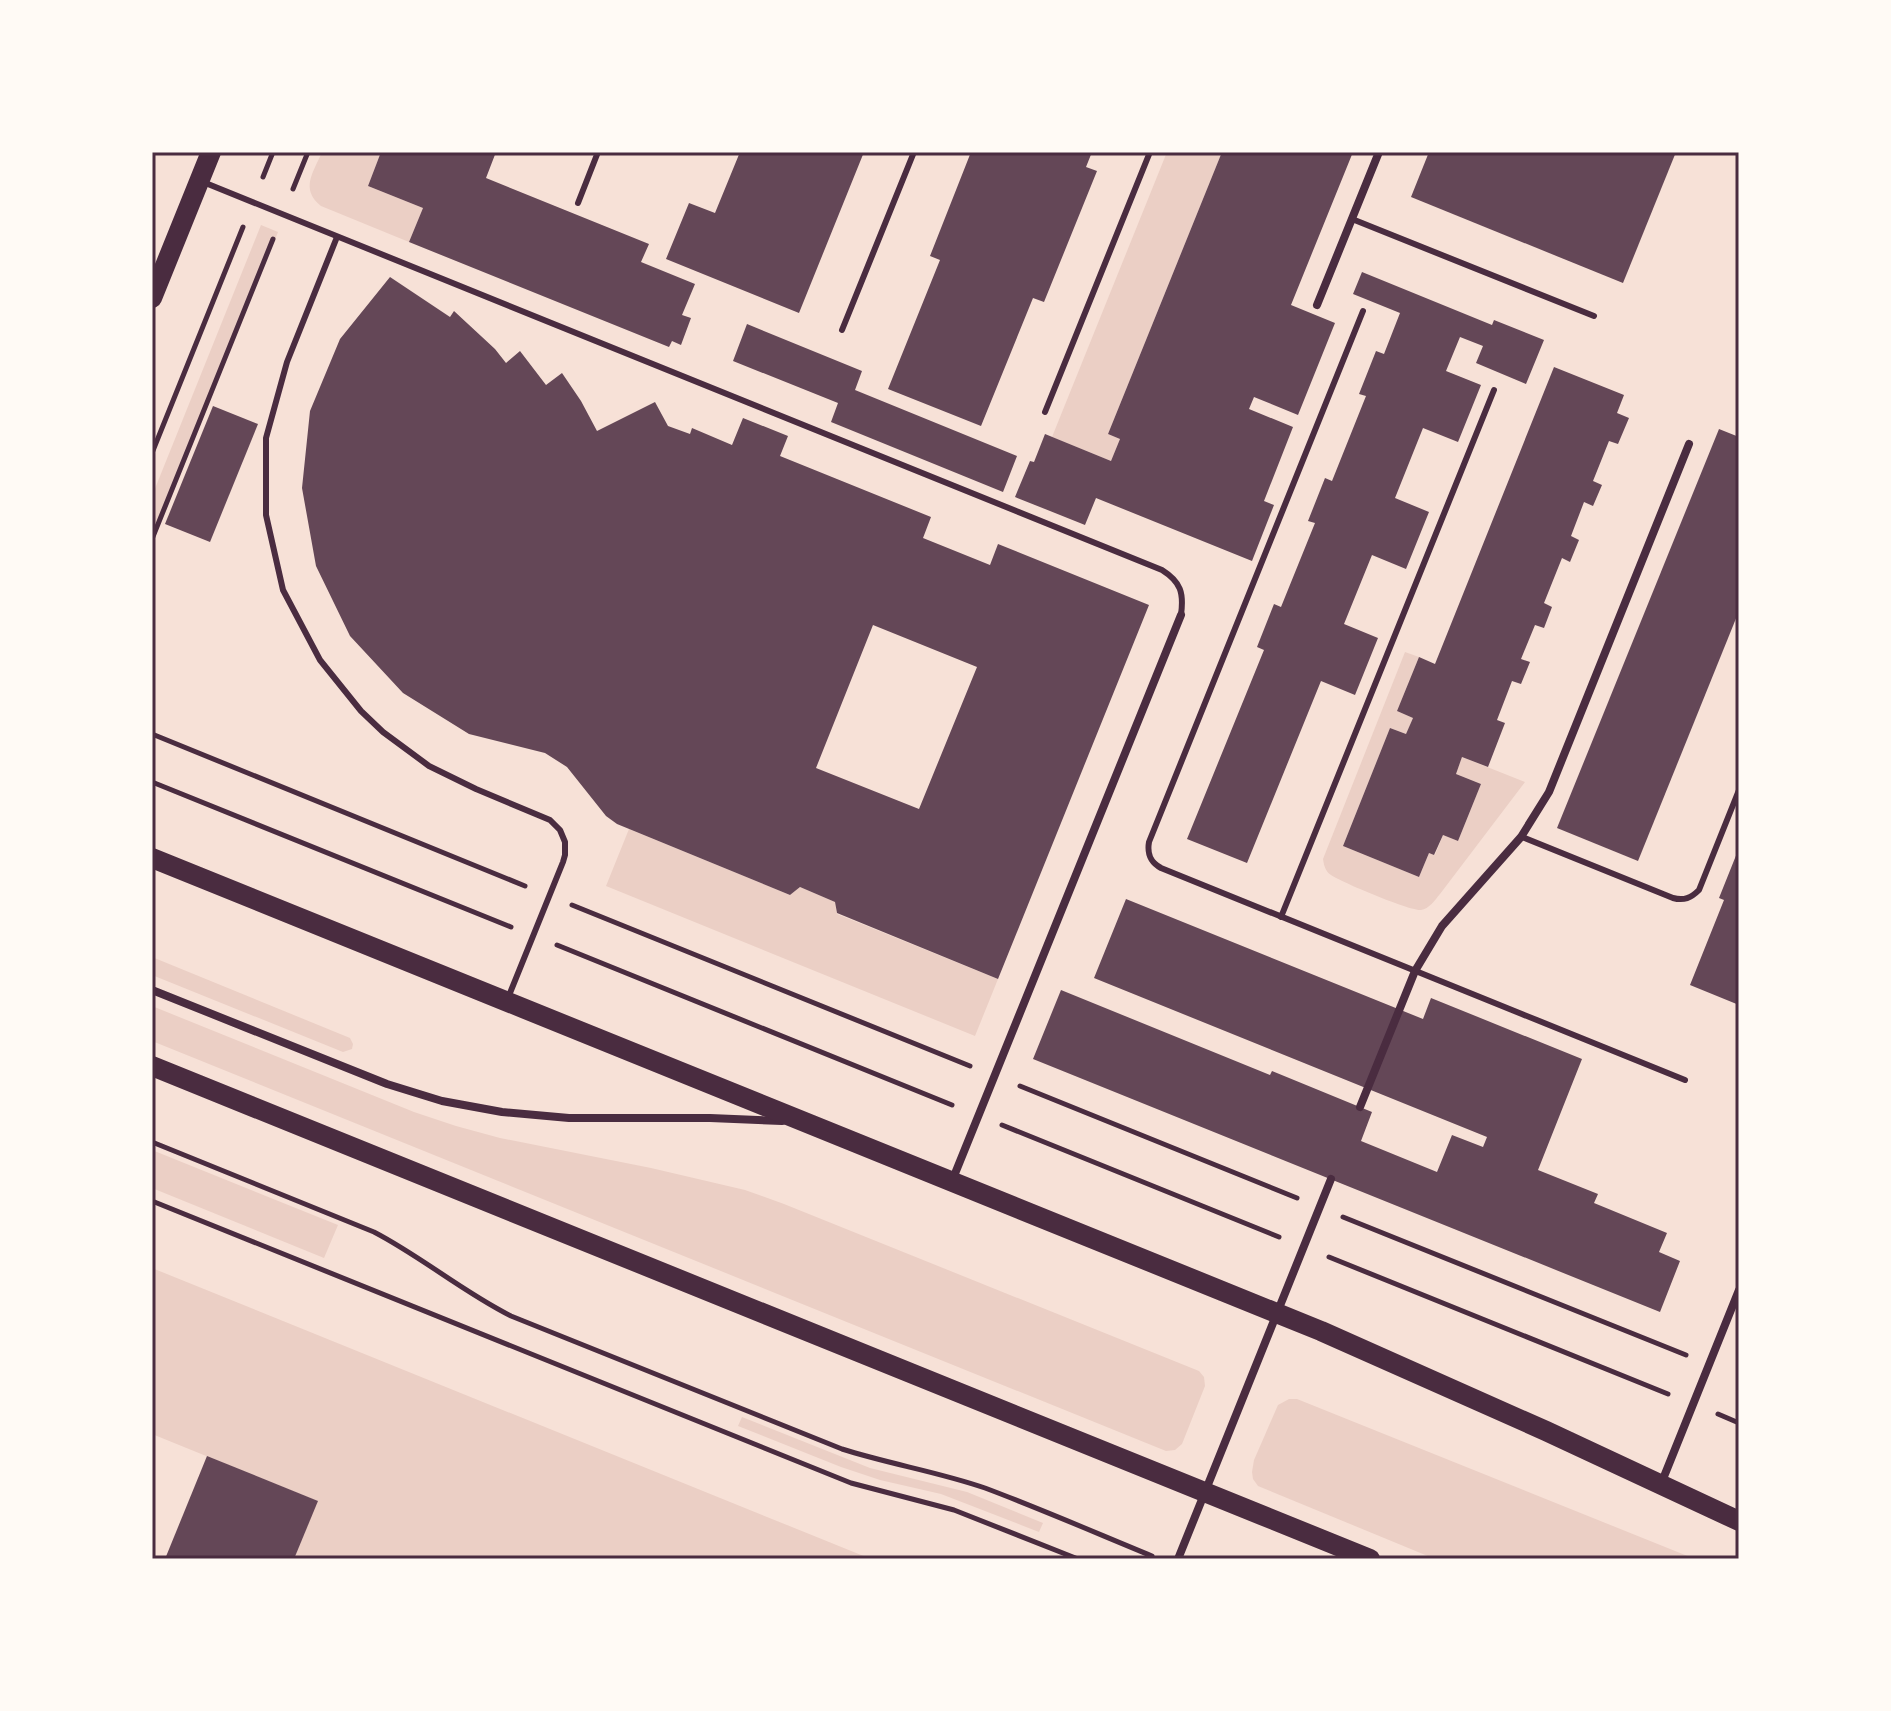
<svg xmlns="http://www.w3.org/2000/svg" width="1891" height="1711" viewBox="0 0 1891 1711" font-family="Barlow,sans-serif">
	<rect width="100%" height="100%" fill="#f7e1d7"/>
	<!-- green -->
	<g fill="#ebcfc5">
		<path d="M322,152h59l-13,34 55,22 -14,34 -88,-36c-21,-17 -8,-33 1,-54z"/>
		<path d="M1167,152h55l-114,282 12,5 -9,22 -59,-24z"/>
		<path d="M261,225l17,7 -126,313v-49z"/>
		<path d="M1405,652l14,5 -22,54 16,7 -7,16 -16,-6 -47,118 76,31 10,-24 6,2 8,-20 15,6 23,-57 -25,-10 6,-17 63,25 -85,112c-5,6 -11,15 -19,16 -11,1 -80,-28 -90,-35 -6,-4 -7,-10 -8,-16z"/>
		<path d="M629,829l161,66 10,-8 35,15 2,12 161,65 -23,57 -369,-150z"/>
		<path d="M152,957l198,81 3,6 -1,5 -9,3 -191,-77z"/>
		<path d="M152,1006l262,106 42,14 44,12 151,30 94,22 39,14 415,167 5,6 1,9 -23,58 -7,6 -9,1 -1014,-410z"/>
		<path d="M152,1150l186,75 -14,33 -172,-70z"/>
		<path d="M152,1268l719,291h-577l23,-58 -165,-67z"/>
		<path d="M1289,1399h8l398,160h-260l-177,-73 -5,-7 -1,-7 2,-12 24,-55z"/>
		<path d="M742,1417l128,51 97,24 76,31 -4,9 -98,-38 -61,-14 -39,-13 -103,-41z"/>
	</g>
	<!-- building -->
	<g fill="#644757" fill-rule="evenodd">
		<path d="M381,152h115l-10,26 163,66 -8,18 54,22 -13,31 9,3 -10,27 -9,-4 -3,6 -260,-105 14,-34 -55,-22z"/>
		<path d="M740,152h124l-65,161 -133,-54 23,-56 26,10z"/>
		<path d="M971,152h121l-6,15 11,4 -53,131 -11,-4 -52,128 -93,-37 52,-129 -10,-4z"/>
		<path d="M1222,152h131l-62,153 44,18 -37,92 -44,-18 -5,12 44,18 -29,74 10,4 -22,56 -156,-63 -11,27 -70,-28 15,-36 4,1 11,-28 66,27 9,-22 -12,-5z"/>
		<path d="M1429,152h247l-53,131 -212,-86z"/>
		<path d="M1362,272l130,53 2,-5 50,20 -18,44 -50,-21 7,-17 -23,-9 -14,34 35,14 -23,57 -35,-14 -28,70 34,14 -23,57 -34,-14 -28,69 34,14 -23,57 -34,-14 -74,182 -60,-24 77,-189 -7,-3 17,-43 7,3 34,-84 -7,-2 17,-43 7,3 34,-85 -7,-2 17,-43 8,3 16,-41 -47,-19z"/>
		<path d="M390,277l60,40 4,-6 41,38 11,14 14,-12 26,34 16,-12 19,28 16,30 58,-29 13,24 22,8 2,-6 40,17 11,-27 45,18 -8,20 151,61 -8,21 67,27 8,-21 151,61 -151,374 -161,-66 -2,-11 -35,-15 -10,8 -173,-71 -11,-8 -39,-49 -22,-14 -76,-19 -66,-41 -53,-57 -34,-70 -14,-78 8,-77 30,-72zM873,625l104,42 -58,142 -103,-41z"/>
		<path d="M747,324l115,47 -7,19 162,66 -14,36 -172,-70 7,-19 -105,-42z"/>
		<path d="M1554,367l70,28 -7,18 12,5 -11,26 -9,-3 -16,40 9,4 -9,21 -9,-4 -13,34 8,4 -9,22 -8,-4 -18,45 8,4 -8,21 -9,-3 -14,34 9,3 -9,22 -9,-3 -15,39 8,3 -17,44 -26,-10 -6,17 25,10 -23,57 -15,-6 -9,20 -5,-2 -10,24 -76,-31 47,-118 16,6 7,-16 -16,-7 22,-54 16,7z"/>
		<path d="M213,406l45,18 -48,118 -45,-18z"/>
		<path d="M1719,429l20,8v174l-101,250 -81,-33z"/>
		<path d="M1739,848v157l-49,-20 34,-85 -5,-2z"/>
		<path d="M1126,899l297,120 8,-21 151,61 -44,111 60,24 -4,9 73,30 -8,19 21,9 -20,51 -627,-253 28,-69 209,85 2,-4 100,41 -11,29 76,31 15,-37 31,12 4,-10 -393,-159z"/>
		<path d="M207,1456l111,45 -24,58h-129z"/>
	</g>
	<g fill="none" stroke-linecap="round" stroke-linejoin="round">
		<!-- path -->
		<g stroke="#4a2c40" stroke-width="5">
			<path d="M263,177l10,-25"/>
			<path d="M293,189l15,-37"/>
			<path d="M152,453l91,-226"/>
			<path d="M152,539l121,-300"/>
			<path d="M152,734l373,152"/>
			<path d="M152,782l359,145"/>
			<path d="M572,905l398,161"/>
			<path d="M557,945l395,160"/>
			<path d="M1020,1086l277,112"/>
			<path d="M1002,1125l277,112"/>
			<path d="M152,1142l222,90c48,25 89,60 137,84l331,133c47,15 97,23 143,39 56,21 111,45 167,68"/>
			<path d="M152,1201l699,282 103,27 124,49"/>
			<path d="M1343,1217l343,138"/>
			<path d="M1329,1257l339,137"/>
			<path d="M1718,1414l21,9"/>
		</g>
		<!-- service -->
		<g stroke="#4a2c40" stroke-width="6">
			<path d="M203,182l959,388c19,12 22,23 19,45"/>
			<path d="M578,203l20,-51"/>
			<path d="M1352,219l242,97"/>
			<path d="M337,237l-50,125 -21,76v77l17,75 37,70 41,51 22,21 46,34 47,23 74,31 10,10 5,12v13l-2,7 -55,136"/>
			<path d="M1363,311l-214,531c-2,12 1,20 12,26l524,212"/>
			<path d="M842,330l72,-178"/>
			<path d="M1045,412l105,-260"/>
			<path d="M1522,837l151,61c11,3 18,0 26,-8l40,-100"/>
			<path d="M1281,917l213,-527"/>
		</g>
		<!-- minor -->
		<g stroke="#4a2c40" stroke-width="8">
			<path d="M1317,305l62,-153"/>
			<path d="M152,990l235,94 55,17 60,11 67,6h141l72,3"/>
			<path d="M1360,1107l55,-136 27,-45 79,-89 28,-45 140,-348"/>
			<path d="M952,1181l229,-566"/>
			<path d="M1661,1484l78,-194"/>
			<path d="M1178,1559l153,-380"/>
		</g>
		<!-- primary -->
		<g stroke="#4a2c40" stroke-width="20">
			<path d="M152,298l59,-146"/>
			<path d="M152,858l1169,473 225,100 193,90"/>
			<path d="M152,1066l1218,493"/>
		</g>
	</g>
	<!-- border -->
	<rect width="1891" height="1711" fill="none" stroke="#fffaf5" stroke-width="308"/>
	<rect x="154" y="154" width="1583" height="1403" fill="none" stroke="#4a2c40" stroke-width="3"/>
</svg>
